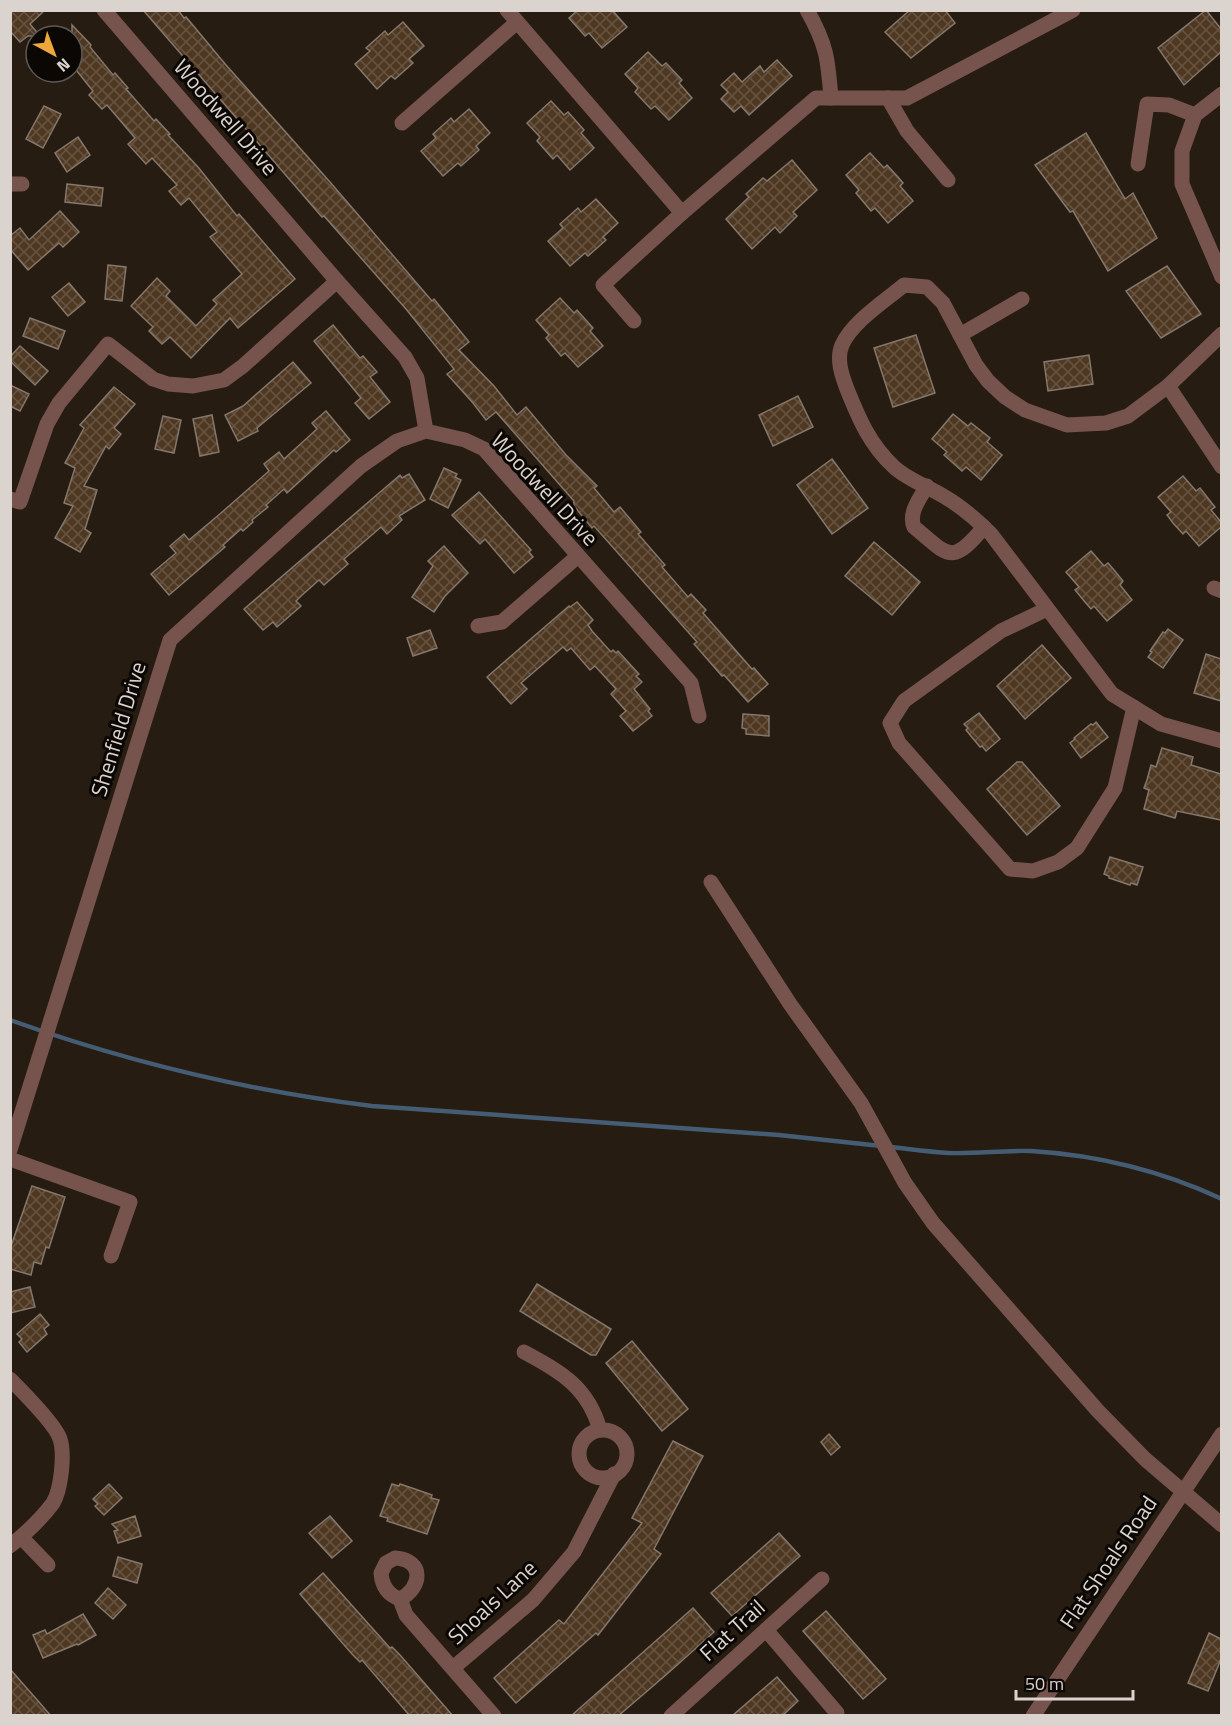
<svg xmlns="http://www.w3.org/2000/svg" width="1232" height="1726" viewBox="0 0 1232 1726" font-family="'Titillium Web',sans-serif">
	<defs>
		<pattern id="building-cross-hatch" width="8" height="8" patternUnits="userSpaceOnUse" patternTransform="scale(1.5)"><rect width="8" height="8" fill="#4e3822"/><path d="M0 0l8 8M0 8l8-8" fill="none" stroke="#675441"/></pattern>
	</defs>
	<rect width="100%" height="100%" fill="#261c12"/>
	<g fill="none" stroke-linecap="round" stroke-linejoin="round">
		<!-- stream -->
		<g stroke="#455d74" stroke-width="4.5">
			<path d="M10,1020c118,42 238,71 362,86l407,29 102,11"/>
			<path d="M890,1147c19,2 39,5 59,6 27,1 55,-3 82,-2 66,4 131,20 191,48"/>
		</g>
	</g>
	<!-- building -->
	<g fill="url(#building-cross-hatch)" stroke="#84776b" stroke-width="1.5">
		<path d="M10,10h35l-15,14 10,12h-12l-8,6 -10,-11z"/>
		<path d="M143,10h35l6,8 2,-1 40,48 104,117 102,119 2,-2 35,43 -10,8 35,36 23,29 9,-8 40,48 31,31 -3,2 20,24 6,-5 21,25 -3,2 27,31 -3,2 26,30 3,-3 15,16 -3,3 49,56 2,-1 14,16 -20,18 -24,-27 -2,1 -28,-32 3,-2 -103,-116 -2,2 -18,-22v-5l-78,-89 -10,8 -13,-17 -26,-29 7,-5 -48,-60 -82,-93 -2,1z"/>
		<path d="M578,10h34l15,17 -25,21 -13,-15 -4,3 -16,-18z"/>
		<path d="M910,10h35l10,13 -44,35 -26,-26z"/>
		<path d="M1206,10l15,19v23l-37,33 -26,-37z"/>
		<path d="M403,22l21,24 -15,13 4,4 -18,16 -4,-3 -14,13 -22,-25 15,-13 -4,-3 19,-17 3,4z"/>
		<path d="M72,25l19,20 -1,2 23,28 2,-2 13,15 -2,1 28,32 2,-2 14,15 -2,1 30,32 39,49 2,-2 56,65 -57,49 -8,-10 -39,40 -21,-21 -8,7 -13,-13 4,-4 -22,-21 26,-28 13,13 -4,5 30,30 21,-22 -4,-4 29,-26 -32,-37 7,-5 -28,-34 -8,7 -12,-14 8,-6 -25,-27 -6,6 -18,-20 7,-6 -28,-33 -5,4 -13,-14 4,-4 -21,-26z"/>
		<path d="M648,52l14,14 4,-3 16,17 -3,3 13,15 -23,22 -14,-14 -4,3 -16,-17 3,-4 -13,-14z"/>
		<path d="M777,60l15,16 -43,39 -8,-9 -7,6 -13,-13 7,-7 -7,-7 13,-12 8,9 18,-16 4,6z"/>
		<path d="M551,101l13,14 4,-3 16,18 -3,3 13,15 -24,22 -13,-15 -4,4 -16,-18 3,-4 -13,-14z"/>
		<path d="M44,106l17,8 -18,34 -17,-9z"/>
		<path d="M469,109l21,24 -14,13 3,4 -18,16 -3,-3 -15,13 -22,-25 15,-13 -3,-4 18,-16 3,4z"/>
		<path d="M1086,133l39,66 8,-6 24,45 -49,33 -35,-60 -3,1 -35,-47z"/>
		<path d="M78,137l12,18 -23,17 -12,-19z"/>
		<path d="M870,153l14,15 3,-3 11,12 5,6 -3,3 13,15 -25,22 -13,-15 -4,3 -15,-18 3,-3 -13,-15z"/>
		<path d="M792,160l25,30 -24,22 4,4 -17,17 -5,-6 -23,22 -26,-30 23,-22 -3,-3 17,-16 4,3z"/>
		<path d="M67,184l36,4 -2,18 -36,-4z"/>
		<path d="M596,199l22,24 -15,14 3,3 -18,16 -3,-3 -15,13 -22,-25 15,-13 -3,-4 18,-16 3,4z"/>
		<path d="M60,211l19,21 -16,15 -4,-4 -31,27 -18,-21v-13l10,-8 9,12z"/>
		<path d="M108,265l18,2 -4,34 -17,-2z"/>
		<path d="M1167,266l34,48 -40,24 -35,-47z"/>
		<path d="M69,283l16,19 -17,14 -16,-19z"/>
		<path d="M560,298l14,15 3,-3 16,18 -3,3 13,15 -25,21 -13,-14 -4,3 -15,-18 3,-3 -13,-15z"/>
		<path d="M30,318l35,13 -7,18 -35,-13z"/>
		<path d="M333,325l27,33 3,-2 14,16 -7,5 20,25 -21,17 -14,-16 6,-5 -47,-57z"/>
		<path d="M916,335l19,58 -42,14 -19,-59z"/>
		<path d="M20,346l28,25 -13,14 -25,-24v-4z"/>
		<path d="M1089,355l4,29 -45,7 -4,-29z"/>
		<path d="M293,362l18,21 -54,45 1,3 -20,10 -13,-26 18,-9z"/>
		<path d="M10,385l19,9 -9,17 -10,-5z"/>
		<path d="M114,387l21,17 -21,24 7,6 -12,15 -3,-3 -22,40 13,4 -12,39 6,4 -11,19 -25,-14 18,-32 -9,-3 11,-35 -10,-5 19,-35 -4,-3z"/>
		<path d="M798,396l15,31 -40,19 -14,-31z"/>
		<path d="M326,411l24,29 -14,12 -2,-2 -47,43 -3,-4 -18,16 2,2 -16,13 1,2 -10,9 -2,-2 -18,16 2,2 -56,48 -18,-21 25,-21 -6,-7 14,-12 5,6 32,-27 48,-42 -5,-7 15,-12 5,7 33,-30 -5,-6z"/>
		<path d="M953,414l15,12 3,-3 19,15 -3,4 15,13 -21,25 -15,-13 -4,4 -18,-16 3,-3 -15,-13z"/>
		<path d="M212,415l7,37 -19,4 -7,-37z"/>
		<path d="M163,416l18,4 -7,33 -19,-4z"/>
		<path d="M832,459l36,49 -36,26 -35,-49z"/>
		<path d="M444,468l13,6 -2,3 6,3 -13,28 -18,-9z"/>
		<path d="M409,474l16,26 -26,16 3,4 -15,14 -6,-7 -37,32 4,5 -24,21 -5,-5 -18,16 -5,5 5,5 -24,21 -4,-5 -10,8 -19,-21 156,-134 2,3z"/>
		<path d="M1183,476l13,15 4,-3 15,19 -4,3 10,12v5l-22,19 -13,-15 -3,3 -10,-11 -6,-8 4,-3 -13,-15z"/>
		<path d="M479,492l52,58 -2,2 4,5 -19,16 -29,-34 -5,5 -28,-29z"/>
		<path d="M874,542l46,40 -28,33 -47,-39z"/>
		<path d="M444,546l24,27 -23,23 -11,16 -22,-15 21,-31 -5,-5z"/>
		<path d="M1091,551l13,15 4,-3 6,7 9,11 -3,4 12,15 -25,21 -13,-15 -3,3 -6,-7 -10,-12 4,-3 -13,-15z"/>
		<path d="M577,602l16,18 -5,5 4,6 19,21 2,-2 3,3 2,-2 21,23 -3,2 6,6 -8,7 16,20 -2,2 4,5 -19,15 -13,-15 6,-5 -15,-17 5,-5 -21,-23 -5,4 -19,-22 -4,3 -4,-4 -42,36 6,6 -16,15 -24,-27 82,-71 1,1z"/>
		<path d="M1168,629l15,11 -20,28 -15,-11 4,-5 -2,-1 13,-19 2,1z"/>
		<path d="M430,630l7,18 -24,8 -6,-18z"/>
		<path d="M1042,645l29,33 -46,41 -28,-33z"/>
		<path d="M1206,654l15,5v42l-27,-8z"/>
		<path d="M979,713l21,26 -14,12 -4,-5 -2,1 -14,-17 2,-2 -4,-4z"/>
		<path d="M743,714l26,2v20l-23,-2v-5l-4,-1z"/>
		<path d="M1096,722l12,15 -27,21 -11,-15 5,-4 -1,-1 17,-14 2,1z"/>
		<path d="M1162,748l31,9 -2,8 30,9v46l-44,-9 -2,7 -31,-9 5,-19 -5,-2 3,-8 4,-15 5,2z"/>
		<path d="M1017,762h5l38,44 -33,29 -40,-46z"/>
		<path d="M1110,857l33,10 -6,18 -6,-2 -1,2 -21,-7v-2l-5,-2z"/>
		<path d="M32,1186l33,11 -16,51 -3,-1 -5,17 -7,-2 -3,13 -21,-6v-20z"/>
		<path d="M537,1284l74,45 -15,26h-5l-71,-44z"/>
		<path d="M30,1287l5,20 -25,6v-21z"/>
		<path d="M40,1314l9,11 -5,4 3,5 -20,18 -8,-10 3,-3 -5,-5z"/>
		<path d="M632,1341l56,68 -26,22 -56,-68z"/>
		<path d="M829,1434l11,13 -9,8 -10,-13z"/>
		<path d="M673,1441l30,15 -49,93 7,5 -63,81 -2,-2 -80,70 -22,-25 65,-58 5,4 78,-101 -10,-5z"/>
		<path d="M109,1484l13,14 -18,17 -9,-9 3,-2 -5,-5z"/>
		<path d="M392,1484l7,2 1,-2 12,4 20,7 -1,3 8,2 -12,34 -40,-13 1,-3 -8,-2z"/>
		<path d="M135,1516l6,20 -23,7 -4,-12 4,-1 -6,-6z"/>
		<path d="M330,1516l22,25 -20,17 -23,-25z"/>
		<path d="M779,1533l21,23 -68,60 -21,-23z"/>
		<path d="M118,1557l24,7 -5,19 -24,-7z"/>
		<path d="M323,1573l67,75 2,-1 8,8 53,61h-43l-48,-56 -2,2 -8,-8 -52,-60z"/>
		<path d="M108,1588l18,17 -13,14 -18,-16z"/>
		<path d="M693,1608l21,24 -47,42 -49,42h-47z"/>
		<path d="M826,1611l60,68 -23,20 -60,-68z"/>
		<path d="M83,1614l13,21 -18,10 -1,-1 -34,14 -10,-23 12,-5 2,4z"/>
		<path d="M1209,1633l12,6v20l-13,32 -20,-8z"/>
		<path d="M10,1669l29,33 12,14h-41z"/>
		<path d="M777,1677l21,24 -16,15h-50z"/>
	</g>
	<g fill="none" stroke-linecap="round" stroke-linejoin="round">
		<!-- minor -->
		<g stroke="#76534d" stroke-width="15">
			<path d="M104,10l233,271 68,76 12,21 9,53 39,9 19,9 207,234 8,33"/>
			<path d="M507,10l175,203 134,-115h15c-3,-38 -4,-53 -24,-88"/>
			<path d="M1222,94l-27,21 -13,36v33l40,93"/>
			<path d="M831,98h76l166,-88"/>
			<path d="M888,98l19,33 41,49"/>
			<path d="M402,123l115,-101"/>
			<path d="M1138,164l9,-60 22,1 26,10"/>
			<path d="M10,184h12"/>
			<path d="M634,321l-31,-36 79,-72"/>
			<path d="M1222,334l-54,52 -40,30 -22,7 -39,2 -42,-15 -20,-13 -17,-16 -12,-16 -33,-62 -16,-16 -23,-2c-19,16 -52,37 -62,60 -6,14 0,31 5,44 12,30 23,56 47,78 14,13 35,20 51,30 17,10 32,23 46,37l121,160 49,30 61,17"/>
			<path d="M960,335l62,-36"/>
			<path d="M1168,386l54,81"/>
			<path d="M927,486c-7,12 -19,27 -13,41 34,28 37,40 70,0"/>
			<path d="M10,499l10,3 27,-78 12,-21 49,-59 45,35 15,5 25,2 31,-6 19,-14 94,-85"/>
			<path d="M1214,588l8,3"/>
			<path d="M1047,609l-46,22 -97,70 -14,22 9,20 111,126 23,2 25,-9 19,-14 38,-60 19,-81"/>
			<path d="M478,626l24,-4 76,-66"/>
			<path d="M711,882l79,122 71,99 44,80 28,40 165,188 47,48 77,66"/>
			<path d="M10,1150l160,-510 191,-174 36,-25 29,-10"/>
			<path d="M10,1159l120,43 -19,54"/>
			<path d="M524,1352c37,20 64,35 76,78"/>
			<path d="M10,1379c12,12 46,46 50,60 5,15 1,51 -7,64 -11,15 -28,31 -43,43"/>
			<circle cx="603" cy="1454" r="24"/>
			<path d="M21,1537l27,28"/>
			<path d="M395,1558c30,2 27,30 5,41 -12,-4 -18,-13 -19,-26l5,-10z"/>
			<path d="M400,1599l6,16 88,101"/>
			<path d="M766,1630l71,83"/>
			<path d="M453,1668l80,-68 41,-48 40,-78"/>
			<path d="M671,1716l151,-137"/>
			<path d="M1033,1716l189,-282"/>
		</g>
	</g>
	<g text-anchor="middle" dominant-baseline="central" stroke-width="6" stroke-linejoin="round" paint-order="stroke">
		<!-- street labels -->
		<g font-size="22" fill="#dbd4ce" stroke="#0b0704">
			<text transform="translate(226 117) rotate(49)">Woodwell Drive</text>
			<text transform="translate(545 489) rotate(47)">Woodwell Drive</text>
			<text transform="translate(118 729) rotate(-73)">Shenfield Drive</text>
			<text transform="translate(1108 1562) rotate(-56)">Flat Shoals Road</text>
			<text transform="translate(492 1602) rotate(-43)">Shoals Lane</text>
			<text transform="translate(732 1630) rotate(-42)">Flat Trail</text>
		</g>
	</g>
	<!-- border -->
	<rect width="1232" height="1726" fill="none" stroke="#dbd4ce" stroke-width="24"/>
	<!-- north arrow -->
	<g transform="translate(54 54) rotate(139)"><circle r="28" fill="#0b0704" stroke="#5e5955" stroke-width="1.5"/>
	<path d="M0-4.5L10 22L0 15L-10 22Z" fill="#eda83b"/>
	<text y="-9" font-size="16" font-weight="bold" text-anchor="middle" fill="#dbd4ce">N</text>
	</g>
	<!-- scale -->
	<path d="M1016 1690v9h117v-9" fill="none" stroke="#dbd4ce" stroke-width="3"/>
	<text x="1025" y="1690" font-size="18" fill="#dbd4ce" stroke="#0b0704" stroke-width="4.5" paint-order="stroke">50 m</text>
</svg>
